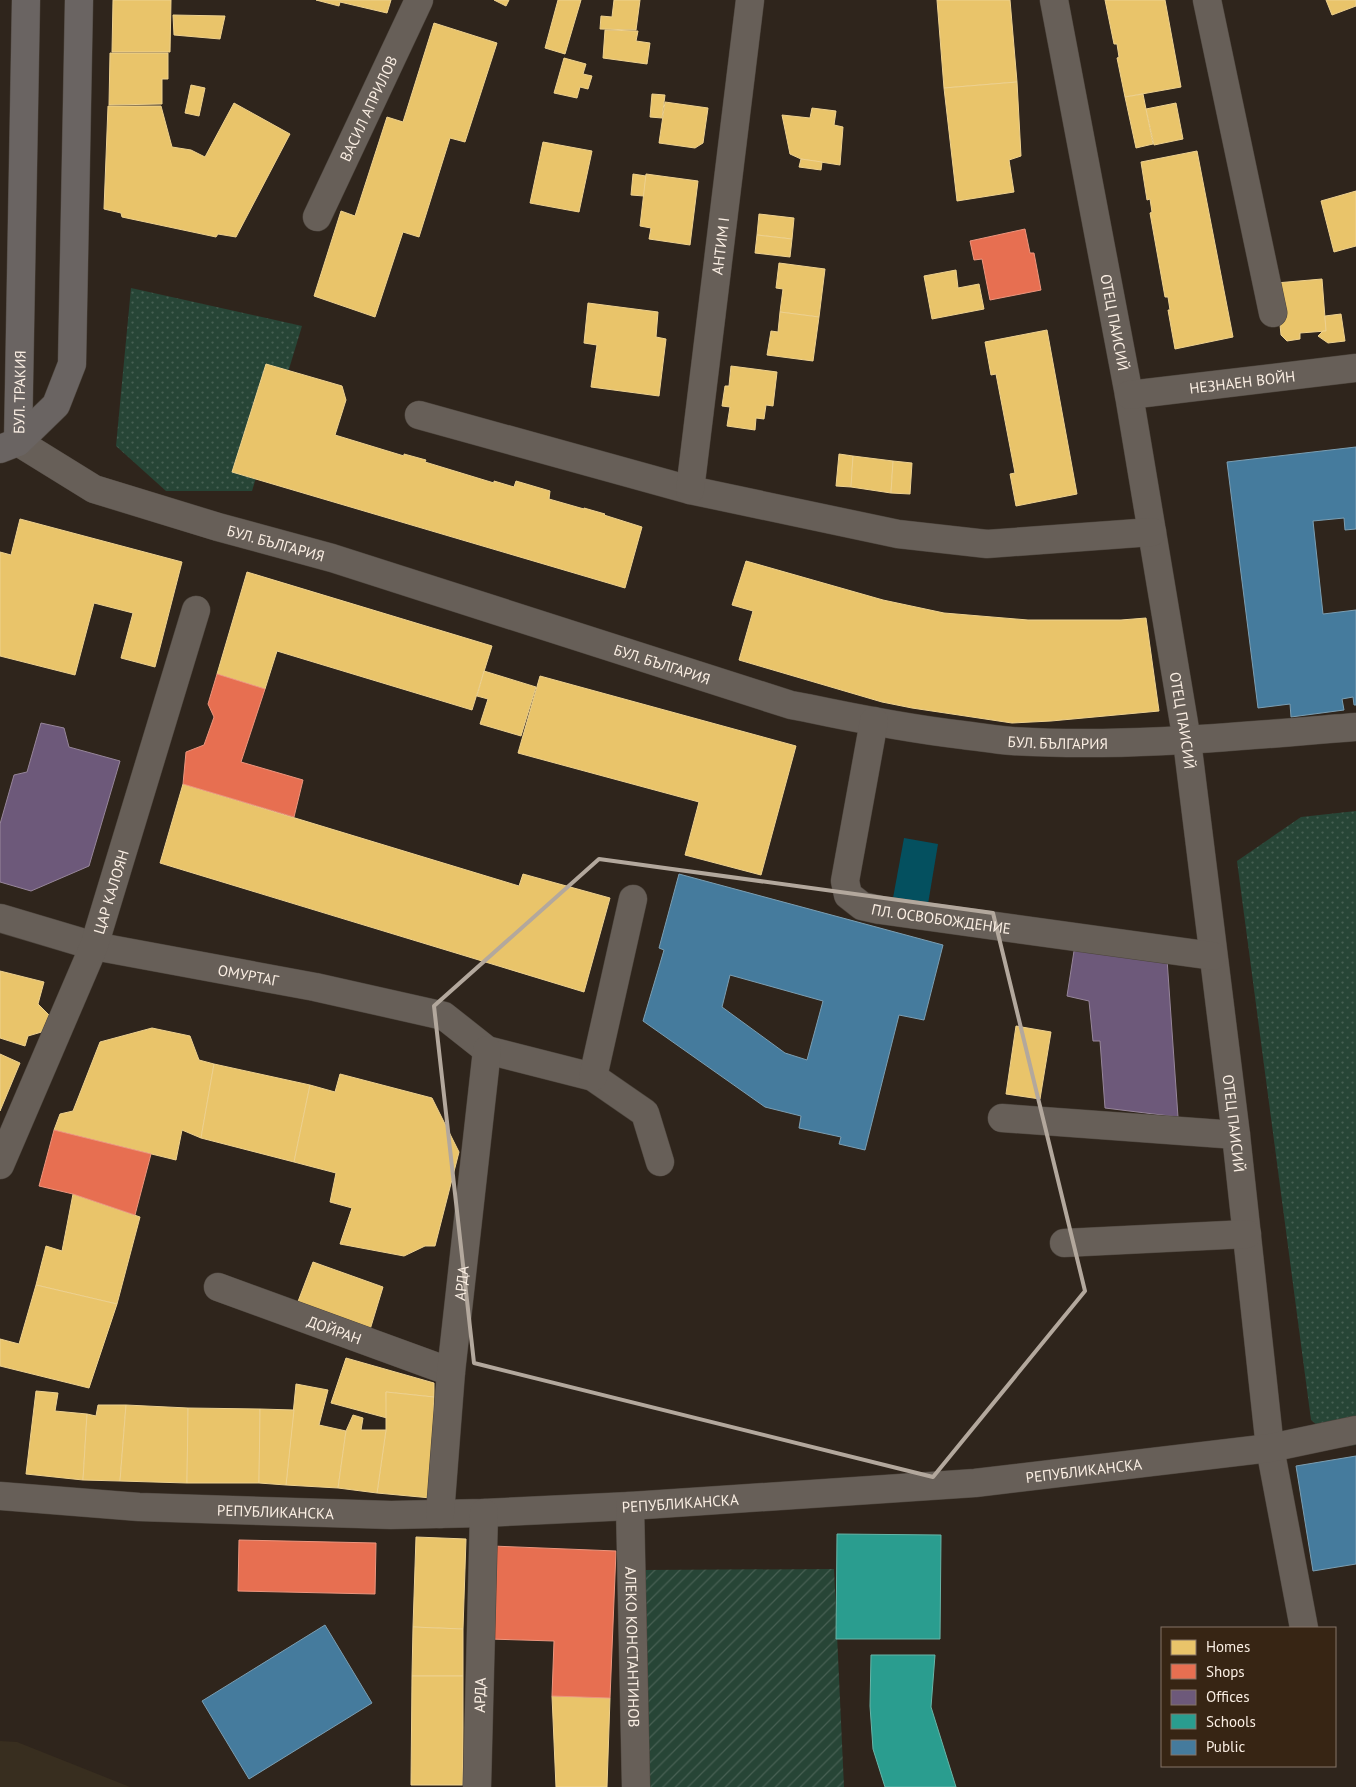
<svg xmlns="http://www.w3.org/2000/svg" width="1356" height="1787" viewBox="0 0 1356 1787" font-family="'PT Sans',sans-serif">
	<defs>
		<pattern id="park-dots" width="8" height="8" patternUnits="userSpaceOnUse" patternTransform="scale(1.25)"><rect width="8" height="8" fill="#274536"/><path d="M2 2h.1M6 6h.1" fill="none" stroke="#476053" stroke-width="1.8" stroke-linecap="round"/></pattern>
		<pattern id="garden-furrows" width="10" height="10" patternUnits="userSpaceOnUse" patternTransform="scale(1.25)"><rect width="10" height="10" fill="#274536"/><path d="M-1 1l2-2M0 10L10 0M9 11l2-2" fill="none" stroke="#476053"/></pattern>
	</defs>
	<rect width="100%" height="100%" fill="#2f251c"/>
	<!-- commercial -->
	<path fill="#382e1f" d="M0,1741l17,1 113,45h-130z"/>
	<!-- park -->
	<g fill="url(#park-dots)">
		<path d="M131,288l171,38 -50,165h-86l-50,-45z"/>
		<path d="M1356,811v634l-13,2 -32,-27 -74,-559 64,-44z"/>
	</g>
	<!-- garden -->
	<path fill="url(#garden-furrows)" d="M834,1569l10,218h-196l-5,-217z"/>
	<!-- water -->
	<path fill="#04505f" d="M904,838l34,6 -10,60 -35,-6z"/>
	<!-- homes -->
	<g fill="#e9c46a" stroke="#eed18e">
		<path d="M113,0h58l-1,52h-58z"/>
		<path d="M316,0h75l-4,13 -47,-11 -1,4z"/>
		<path d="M494,0h15l-3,6z"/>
		<path d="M558,0h23l-16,54 -20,-6z"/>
		<path d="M614,0h26l-4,30 -36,-1 1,-13 11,1z"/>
		<path d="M937,0h73l7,82 -73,6z"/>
		<path d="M1105,0h60l16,87 -56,10 -8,-39 2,-1 -2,-13h-3z"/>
		<path d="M1326,0h30v6l-24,9z"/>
		<path d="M173,15l52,1 -5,23 -46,-4z"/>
		<path d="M434,23l63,20 -32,99 -15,-4 -31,99 -16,-5 -28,85 -61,-21 27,-85 14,5 32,-99 16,5z"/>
		<path d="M605,30l33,1 -2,10 14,2 -3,21 -44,-6z"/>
		<path d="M110,53h58v26h-6v25l-53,1z"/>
		<path d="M564,58l22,6 -3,10 9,2 -4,13 -8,-2 -3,11 -23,-5z"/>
		<path d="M1017,82l4,74 -12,4 5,32 -57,9 -13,-113z"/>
		<path d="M191,85l14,3 -6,28 -14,-3z"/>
		<path d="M652,94l13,1 -3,23 -12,-1z"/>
		<path d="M1143,94l10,50 -17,4 -11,-51z"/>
		<path d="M665,102l43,6 -5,35 -8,5 -36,-5z"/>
		<path d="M234,103l56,31 -54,103 -18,-3 -2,3 -94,-20 -1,-4 -17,-4 4,-103h53l11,41 19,3 14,7z"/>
		<path d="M1176,103l7,36 -29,6 -8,-36z"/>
		<path d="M812,108l24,3 -2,14 9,2 -3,38 -39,-6 -11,-5 -8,-39 28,3z"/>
		<path d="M543,142l49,9 -13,61 -49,-9z"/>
		<path d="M1197,151l36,186 -58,12 -7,-39h2l-2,-13h-3l-15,-84 2,-1 -2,-13 -3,1 -6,-38z"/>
		<path d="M801,159l21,3 -1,8 -22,-3z"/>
		<path d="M633,174l13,2 -2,20 -13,-1z"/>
		<path d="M646,174l52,7 -8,64 -41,-6 2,-11 -11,-2z"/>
		<path d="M1356,191v55l-22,6 -13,-51z"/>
		<path d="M759,214l35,4 -2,21 -35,-4z"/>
		<path d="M757,235l35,4 -2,18 -35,-4z"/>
		<path d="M779,263l46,6 -6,48 -39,-5 3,-23 -7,-1z"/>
		<path d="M956,270l2,18 21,-4 5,25 -52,10 -8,-43z"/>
		<path d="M1322,279l4,52 -26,2v6l-13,2 -6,-6 -5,-52z"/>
		<path d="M588,303l70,9 -2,25 10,2 -7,57 -68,-9 6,-42 -13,-2z"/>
		<path d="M780,312l39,5 -6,44 -46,-6 4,-24 7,1z"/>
		<path d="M1341,314l4,27 -17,2 -10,-7 5,-5h3l-1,-15z"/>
		<path d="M1047,330l30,164 -61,12 -6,-32 5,-1 -19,-99 -5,1 -6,-33z"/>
		<path d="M266,364l76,22 4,14 -11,35 69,21v-2l22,6 -1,2 69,21v-2l20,6 2,-6 34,10 -1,8 35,10v-1l21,6 -1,1 38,12 -17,61 -393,-116z"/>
		<path d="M731,366l46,6 -4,34 -7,-1 -2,14 -8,-1 -1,12 -28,-4 3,-19 -8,-1 3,-20h4z"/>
		<path d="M839,454l14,2 -2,31 -15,-1z"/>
		<path d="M853,456l40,5 -2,32 -40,-6z"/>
		<path d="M893,461l19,2 -2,31 -19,-1z"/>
		<path d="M20,519l162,43 -27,105 -34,-9 12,-45 -39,-10 -19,72 -75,-19v-104l11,3z"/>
		<path d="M746,561l137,39 61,13 84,7h93l25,-2 13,93 -108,10 -39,2 -100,-15 -30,-6 -143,-42 14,-49 -21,-6z"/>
		<path d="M247,572l245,74 -20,64 -195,-59 -12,38 -48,-15z"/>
		<path d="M484,671l52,16 -15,49 -41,-12 8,-25 -11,-3z"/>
		<path d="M540,676l256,70 -35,129 -76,-20 14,-53 -181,-49z"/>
		<path d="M183,784l336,102 4,-12 87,24 -26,94 -424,-129z"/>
		<path d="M0,971l44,11 -6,22 11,11 -4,16 -17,5 -3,10 -25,-8z"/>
		<path d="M1016,1026l35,6 -11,67 -34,-5z"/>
		<path d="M152,1028l38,8 9,24 15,4 -13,74 -19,-8 -6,30 -122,-30 6,-16 13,-3 27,-69z"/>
		<path d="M0,1054l20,9 -20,48z"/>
		<path d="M214,1064l96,21 -16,77 -93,-24z"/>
		<path d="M340,1074l92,24 27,54 -24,94h-10l-21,10 -64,-12 12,-36 -22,-6 6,-29 -42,-11 16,-77 25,7z"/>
		<path d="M73,1194l67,23 -23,87 -81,-19 10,-39 16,5z"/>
		<path d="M313,1262l70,25 -14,46 -75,-21z"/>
		<path d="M36,1285l81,19 -28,84 -89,-22v-27l19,5z"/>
		<path d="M346,1358l88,25v14l-48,-5 1,26 -56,-15z"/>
		<path d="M296,1384l32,6 -9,35 27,6 -8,57 -52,-3z"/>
		<path d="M36,1391l22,2 -3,18 32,3 -4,66 -57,-6z"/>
		<path d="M386,1392l48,5 -3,101 -54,-5 9,-63z"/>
		<path d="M98,1405h28l-6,76 -37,-1 4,-66 9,2z"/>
		<path d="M126,1405l62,3 -1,75 -67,-2z"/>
		<path d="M188,1408l72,1 -1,74h-72z"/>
		<path d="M260,1409l34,1 -8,75 -27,-2z"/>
		<path d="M353,1415l10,3 -2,12h25l-9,63 -39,-5 8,-57z"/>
		<path d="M416,1537l50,2 -3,90 -50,-2z"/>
		<path d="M413,1627l50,2v47h-51z"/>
		<path d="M412,1676h51v109h-52z"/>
		<path d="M552,1696l58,2 -3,89h-51z"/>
	</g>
	<!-- shops -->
	<g fill="#e76f51" stroke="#ed957d">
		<path d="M1025,229l5,24h4l7,37 -51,10 -8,-41 -8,1 -4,-19z"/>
		<path d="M217,674l48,15 -24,73 62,18 -9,37 -111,-33 3,-32 18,-7 10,-28 -6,-13z"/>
		<path d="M54,1130l97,24 -16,61 -62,-21 -34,-8z"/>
		<path d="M239,1540l137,3 -1,51 -137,-3z"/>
		<path d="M492,1546l124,5 -6,147 -58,-2 2,-55 -65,-2z"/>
	</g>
	<!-- offices -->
	<g fill="#6d597a" stroke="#97869a">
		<path d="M41,723l23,5 5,19 51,14 -31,105 -58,25 -31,-9v-58l14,-49 13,-3z"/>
		<path d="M1074,951l93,8 11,158 -73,-9 -5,-67h-7l-4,-40 -22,-5z"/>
	</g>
	<!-- schools -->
	<g fill="#2a9d8f" stroke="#68b5a8">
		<path d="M837,1534l104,1 -1,104h-104z"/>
		<path d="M871,1655h64l-4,52 25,80h-71l-12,-38 -3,-43z"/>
	</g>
	<!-- public -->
	<g fill="#457b9d" stroke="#7b9eb2" fill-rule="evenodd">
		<path d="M1356,447v82l-11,1 -1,-12 -31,3 10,93 33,-4v95h-2l-1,-8 -11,2 2,11 -53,7 -1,-13 -32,4 -31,-246z"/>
		<path d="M679,874l264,71 -19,75 -25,-5 -34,135 -26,-6 2,-7 -42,-9 2,-12 -36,-9 -122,-86 21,-71 -5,-2zM730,975l93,26 -16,59 -22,-7 -63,-46z"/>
		<path d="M1356,1456v108l-43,7 -17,-105z"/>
		<path d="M325,1625l47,78 -123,76 -47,-78z"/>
	</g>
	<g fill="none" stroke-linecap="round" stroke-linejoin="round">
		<defs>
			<g id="minor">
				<path id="s1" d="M1054,0l75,395 58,346 49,394 34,313 34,180"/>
				<path d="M1207,0l66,313"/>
				<path id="s2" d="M317,217l102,-217"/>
				<path id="s3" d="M1129,395l227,-27"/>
				<path d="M419,415l271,75 208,44 89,10 165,-12"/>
				<path id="s4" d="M18,442l76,47 124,38 114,31 459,147 16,3c52,11 104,21 156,27 17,2 33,5 49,6 115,7 229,-5 344,-14"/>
				<path id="s5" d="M690,490l60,-490"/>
				<path id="s6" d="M874,721l-29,160 3,14 14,11 18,4 333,46"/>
				<path id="s7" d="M0,918l94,28 221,41 129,29 43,34 106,27 52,36 15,49"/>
				<path d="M593,1077l40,-178"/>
				<path d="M1002,1118l234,17"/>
				<path id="s8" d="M0,1165l94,-219 102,-336"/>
				<path d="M1064,1243l183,-9"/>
				<path id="s9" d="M218,1287l233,85"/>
				<path id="s10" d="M0,1496l139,11 252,8 93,-2 146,-7 345,-23 295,-35 86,-18"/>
				<path id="s11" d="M630,1506l6,281"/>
				<path id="s12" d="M440,1514l11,-142 36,-322"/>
				<path id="s13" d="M477,1787l7,-274"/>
			</g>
			<g id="major">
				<path id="s14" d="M18,442l8,-442"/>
				<path d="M0,449l18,-7 38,-37 16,-41 7,-364"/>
			</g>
		</defs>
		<!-- minor casing -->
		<use href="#minor" stroke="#4c443c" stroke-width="29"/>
		<!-- major casing -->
		<use href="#major" stroke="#4c443c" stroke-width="29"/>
		<!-- minor -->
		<use href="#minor" stroke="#675f58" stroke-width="28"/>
		<!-- major -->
		<use href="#major" stroke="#6a6462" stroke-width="28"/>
	</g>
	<!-- marked area -->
	<path fill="none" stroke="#b3a89d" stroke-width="4" stroke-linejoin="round" d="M599,859l394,54 92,378 -152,186 -459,-114 -40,-357z"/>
	<g text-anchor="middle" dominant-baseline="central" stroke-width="5" stroke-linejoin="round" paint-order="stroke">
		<!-- street labels -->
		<g font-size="15" fill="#faeee3" stroke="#372514">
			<text stroke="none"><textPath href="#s2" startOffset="120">ВАСИЛ АПРИЛОВ</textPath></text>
			<text stroke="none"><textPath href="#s5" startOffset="246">АНТИМ I</textPath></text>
			<text stroke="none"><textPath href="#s1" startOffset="328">ОТЕЦ ПАИСИЙ</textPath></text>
			<text stroke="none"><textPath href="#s3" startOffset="114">НЕЗНАЕН ВОЙН</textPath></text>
			<text stroke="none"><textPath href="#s14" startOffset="50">БУЛ. ТРАКИЯ</textPath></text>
			<text stroke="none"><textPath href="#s4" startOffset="279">БУЛ. БЪЛГАРИЯ</textPath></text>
			<text stroke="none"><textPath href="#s4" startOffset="684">БУЛ. БЪЛГАРИЯ</textPath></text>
			<text stroke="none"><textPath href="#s1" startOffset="732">ОТЕЦ ПАИСИЙ</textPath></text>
			<text stroke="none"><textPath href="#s4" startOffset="1089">БУЛ. БЪЛГАРИЯ</textPath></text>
			<text stroke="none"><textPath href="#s8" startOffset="295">ЦАР КАЛОЯН</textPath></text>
			<text stroke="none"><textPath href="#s6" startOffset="275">ПЛ. ОСВОБОЖДЕНИЕ</textPath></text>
			<text stroke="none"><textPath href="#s7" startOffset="255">ОМУРТАГ</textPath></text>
			<text stroke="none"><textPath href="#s1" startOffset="1138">ОТЕЦ ПАИСИЙ</textPath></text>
			<text stroke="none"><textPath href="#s12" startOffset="232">АРДА</textPath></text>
			<text stroke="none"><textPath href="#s9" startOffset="124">ДОЙРАН</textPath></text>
			<text stroke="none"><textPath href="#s10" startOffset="1086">РЕПУБЛИКАНСКА</textPath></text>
			<text stroke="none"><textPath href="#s10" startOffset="681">РЕПУБЛИКАНСКА</textPath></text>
			<text stroke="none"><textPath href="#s10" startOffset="276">РЕПУБЛИКАНСКА</textPath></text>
			<text stroke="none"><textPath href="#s11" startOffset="141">АЛЕКО КОНСТАНТИНОВ</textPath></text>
			<text stroke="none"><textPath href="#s13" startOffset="92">АРДА</textPath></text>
		</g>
	</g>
	<!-- legend -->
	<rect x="1161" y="1627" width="175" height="140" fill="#372514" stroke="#857567"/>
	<rect x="1171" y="1640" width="25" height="15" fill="#e9c46a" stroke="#857567"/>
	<text x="1206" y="1652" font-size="15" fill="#faeee3">Homes</text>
	<rect x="1171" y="1664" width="25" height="15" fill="#e76f51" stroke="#857567"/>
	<text x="1206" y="1677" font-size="15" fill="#faeee3">Shops</text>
	<rect x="1171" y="1690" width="25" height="15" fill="#6d597a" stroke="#857567"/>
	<text x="1206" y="1702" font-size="15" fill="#faeee3">Offices</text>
	<rect x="1171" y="1714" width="25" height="15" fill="#2a9d8f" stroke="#857567"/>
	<text x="1206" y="1727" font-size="15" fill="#faeee3">Schools</text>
	<rect x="1171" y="1740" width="25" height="15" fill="#457b9d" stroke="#857567"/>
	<text x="1206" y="1752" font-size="15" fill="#faeee3">Public</text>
</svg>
